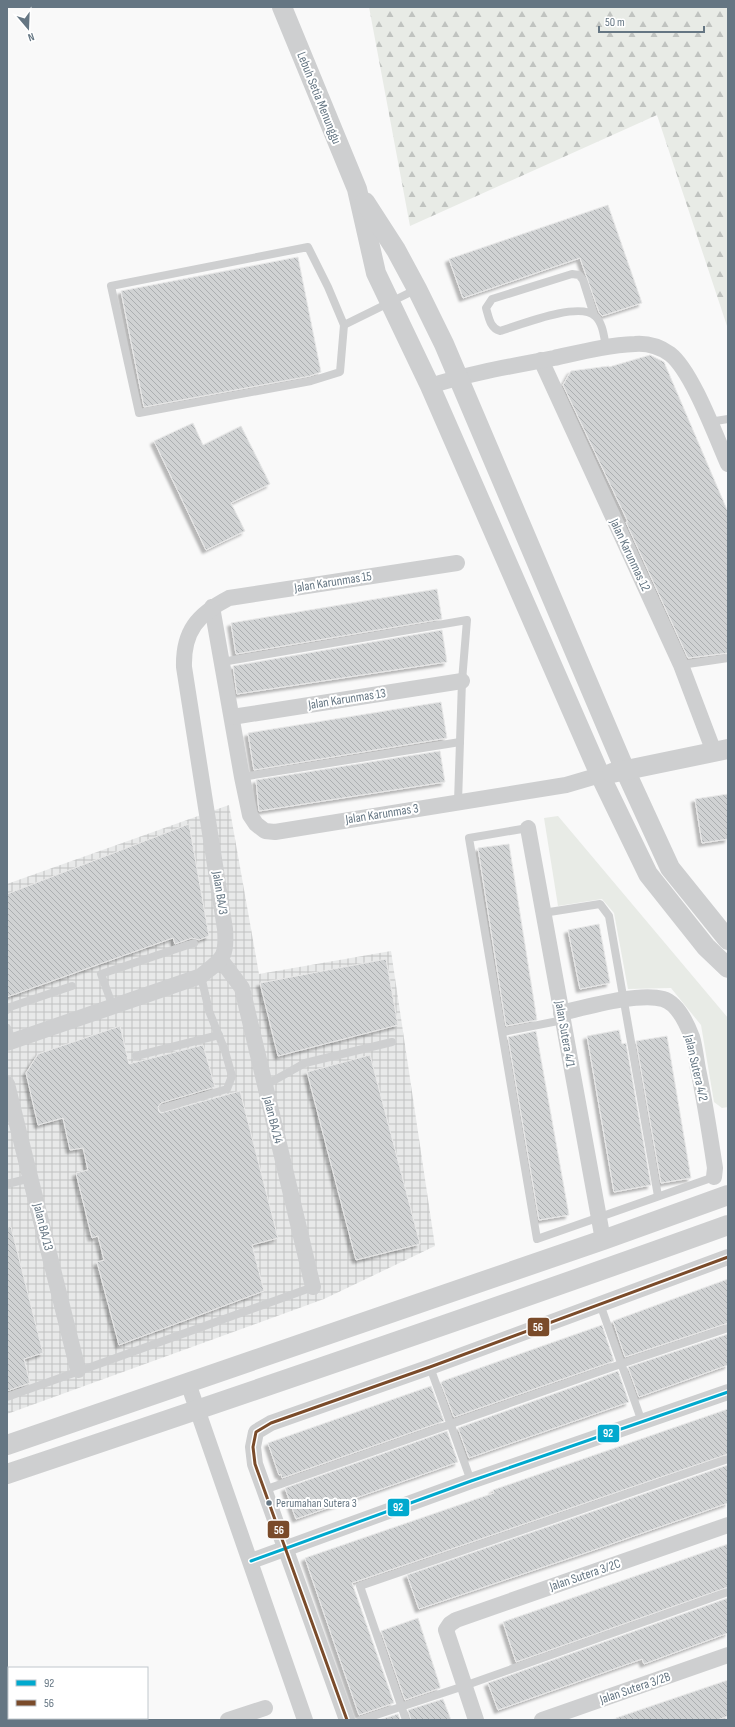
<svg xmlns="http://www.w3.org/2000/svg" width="735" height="1727" viewBox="0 0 735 1727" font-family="'Sofia Sans Condensed',sans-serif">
	<defs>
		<pattern id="industrial-grid" width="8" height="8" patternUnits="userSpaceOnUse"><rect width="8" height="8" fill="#e8e9e9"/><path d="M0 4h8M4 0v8" fill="none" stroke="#c0c1c2"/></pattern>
		<pattern id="forest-firs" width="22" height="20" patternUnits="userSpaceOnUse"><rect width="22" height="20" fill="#e8ebe6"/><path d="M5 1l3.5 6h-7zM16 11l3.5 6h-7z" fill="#c0c3c0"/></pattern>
		<pattern id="building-back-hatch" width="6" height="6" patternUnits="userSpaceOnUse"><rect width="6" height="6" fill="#d0d2d3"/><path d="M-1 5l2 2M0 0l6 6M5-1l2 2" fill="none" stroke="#acafb1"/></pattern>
		<filter id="shadow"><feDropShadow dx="-3.5" dy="3.5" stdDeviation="1" flood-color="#0004"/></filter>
	</defs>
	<rect width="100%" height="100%" fill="#f9f9f9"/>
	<!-- industrial -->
	<path fill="url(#industrial-grid)" d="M229,805l30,169 132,-23 44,295 -111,53 -317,115v-530z"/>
	<!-- forest -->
	<path fill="url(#forest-firs)" d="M369,7h359v322l-71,-214 -247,111z"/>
	<!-- park -->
	<path fill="#e8ebe6" d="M558,816l170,202v89l-6,1 -8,-6 -13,-77 -30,-37 -43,1 -14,-76 -12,-14 -44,7 -14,-88z"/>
	<!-- building -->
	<g fill="url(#building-back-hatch)" stroke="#e8e8e8" filter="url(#shadow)">
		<path d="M608,205l34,98 -40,13 -3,-4 -19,-54 -117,40 -14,-39z"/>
		<path d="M298,257l23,115 -11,4 -166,31 -23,-116z"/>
		<path d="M650,355l14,7 64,150v141l-40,5 -62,-136h2l-65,-137 8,-14 38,-5v1z"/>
		<path d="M193,423l10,22 38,-19 29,58 -39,19 14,28 -39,19 -52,-109z"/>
		<path d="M437,589l5,30 -206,35 -5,-31z"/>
		<path d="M442,630l5,32 -210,32 -4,-28z"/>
		<path d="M441,702l6,36 -193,32 -6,-37z"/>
		<path d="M440,751l5,31 -186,29 -3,-31z"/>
		<path d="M728,794v45l-26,4 -7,-44z"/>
		<path d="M189,824l20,112 -10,4 -7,-2 -17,6 -2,-6 -166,59v-103z"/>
		<path d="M509,844l28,176 -31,6 -28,-178z"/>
		<path d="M599,924l11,59 -30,6 -12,-59z"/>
		<path d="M386,959l12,66 -120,31 -18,-73z"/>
		<path d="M120,1026l9,38 74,-19 12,42 -54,16 -3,4 1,5 2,1 79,-22 38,147 -26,7 12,46 -145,54 -22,-83 7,-2 -6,-24 -6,2 -16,-65 12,-3 -5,-22 -13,2 -7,-32 -25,7 -12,-52 12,-19z"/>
		<path d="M619,1030l3,14 4,-1 25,142 -37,7 -27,-156z"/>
		<path d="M536,1031l33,184 -30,5 -31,-183z"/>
		<path d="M667,1036l24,142 -30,5 -25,-142z"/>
		<path d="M370,1055l50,189 -64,16 -49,-188z"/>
		<path d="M7,1227h4l32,126 -19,6 6,24 -23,8z"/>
		<path d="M728,1279v44l-103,34 -12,-36z"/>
		<path d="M602,1325l12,36 -160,56 -13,-34 2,-2z"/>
		<path d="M728,1334v31l-89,32 -11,-30z"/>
		<path d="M618,1371l11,31 -160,56 -11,-30z"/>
		<path d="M431,1386l13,35 -162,57 -1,-4 -2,1 -11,-32z"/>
		<path d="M728,1409v45l-376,129 42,120 -35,12 -54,-157 189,-65 -1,-3z"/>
		<path d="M447,1431l11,31 -162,57 -11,-31z"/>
		<path d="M728,1465v38l-134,47 -175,59 -12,-34z"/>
		<path d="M728,1544v43l-212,75 -13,-40z"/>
		<path d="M728,1598v35l-84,31 -2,-5 -144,51 -10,-27z"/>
		<path d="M418,1618l22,68v2l-35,12 -24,-69z"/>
		<path d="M728,1680v36l-11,4h-101v-2z"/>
		<path d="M443,1699l8,21h-40l-3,-10z"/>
		<path d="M398,1714l2,6h-21z"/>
	</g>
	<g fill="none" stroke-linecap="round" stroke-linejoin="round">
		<!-- service -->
		<g stroke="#cecfd0" stroke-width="8">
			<path d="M308,247l20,40 16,38 -4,47 -29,9 -172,32 -28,-127z"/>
			<path d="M594,315l-11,-35 -4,-5 -7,-1 -80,25 -6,9c3,10 4,20 14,23 20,-6 79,-30 95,-15 8,7 9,21 11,31"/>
			<path d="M344,325l73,-36"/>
			<path d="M709,422l19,-3"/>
			<path d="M222,662l245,-42 -5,61 -4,121"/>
			<path d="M681,665l47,-7"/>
			<path d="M242,777l218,-35"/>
			<path d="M528,828l-59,10 68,401 177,-62"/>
			<path d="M543,913l57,-9 9,12 49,280"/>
			<path d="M113,1007l-12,-33 93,-31"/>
			<path d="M7,1010l3,-3 62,-21"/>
			<path d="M7,1028l6,13"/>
			<path d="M503,1032l60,-12"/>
			<path d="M136,1056l83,-21"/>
			<path d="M264,1086l41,-23 87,-21"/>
			<path d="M163,1108l64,-19 5,-13 -7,-25 -16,-40 -8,-35"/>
			<path d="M7,1184l24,-6"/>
			<path d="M600,1304l42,118"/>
			<path d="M430,1367l41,114"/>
			<path d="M7,1397l306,-110"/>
			<path d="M264,1490l357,-126 107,-36"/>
			<path d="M361,1720l103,-34 264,-94"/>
			<path d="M406,1720l-46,-134 368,-127"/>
		</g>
		<!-- minor -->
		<g stroke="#cecfd0" stroke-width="16">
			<path d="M541,360l140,305 33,87"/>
			<path d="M430,386c40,-13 83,-20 124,-28 27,-6 54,-13 81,-14 13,-1 25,3 35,10 22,17 46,83 58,110"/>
			<path d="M212,607l30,170 8,38 6,9 9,7 10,1 291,-47 34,-10"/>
			<path d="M232,717l230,-36"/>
			<path d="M528,828l75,412"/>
			<path d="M221,960l21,28 71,299"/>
			<path d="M561,1013c26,-6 78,-21 102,-14 14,4 24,25 29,38 3,10 4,22 6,32 7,33 12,66 17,99l-1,9"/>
			<path d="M7,1043l194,-67c22,-18 26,-18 24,-47l-41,-262c-1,-36 14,-53 45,-69l228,-35"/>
			<path d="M7,1084l71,286"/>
			<path d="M188,1383l117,337"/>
			<path d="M251,1561l220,-80 257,-89"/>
			<path d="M228,1720l37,-12"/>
			<path d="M347,1720l-92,-256 -2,-17 3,-15 15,-9 159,-56 298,-110"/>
			<path d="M476,1720l-30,-90 4,-6 6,-4 272,-95"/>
			<path d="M542,1720l186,-65"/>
		</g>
		<!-- tertiary -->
		<g stroke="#cecfd0" stroke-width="20">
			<path d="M282,7l75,182 19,84 54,113 170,389 48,99 58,73 22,21"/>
			<path d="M365,202l31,48 21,39 27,55 181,426 45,98 58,72"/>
			<path d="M612,773l116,-24"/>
			<path d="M7,1445l596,-205 125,-45"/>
			<path d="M7,1474c241,-81 482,-163 721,-249"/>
		</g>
		<defs>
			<path id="bus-1" d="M251,1561l220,-80 257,-89"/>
			<path id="bus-2" d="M347,1720l-92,-256 -2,-17 3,-15 15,-9 159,-56 298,-110"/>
		</defs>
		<!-- bus-1 casing -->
		<use href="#bus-1" stroke="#fff" stroke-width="6"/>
		<!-- bus-2 casing -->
		<use href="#bus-2" stroke="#fff" stroke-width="6"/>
		<!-- bus-1 -->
		<use href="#bus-1" stroke="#00a9ce" stroke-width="3"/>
		<!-- bus-2 -->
		<use href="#bus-2" stroke="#7a4b2a" stroke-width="3"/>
	</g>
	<!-- markers -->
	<circle fill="#657683" stroke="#fff" stroke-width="1.5" cx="269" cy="1503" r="3.5"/>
	<g text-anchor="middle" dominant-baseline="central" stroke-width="4" stroke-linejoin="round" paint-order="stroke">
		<!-- bus labels -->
		<g font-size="12" fill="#657683" stroke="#fff" text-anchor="start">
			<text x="276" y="1503">Perumahan Sutera 3</text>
		</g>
		<!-- street labels -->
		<g font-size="13" fill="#657683" stroke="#fff">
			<text transform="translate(319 98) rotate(68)">Lebuh Setia Menunggu</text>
			<text transform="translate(630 555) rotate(65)">Jalan Karunmas 12</text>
			<text transform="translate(333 582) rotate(-9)">Jalan Karunmas 15</text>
			<text transform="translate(347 699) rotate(-9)">Jalan Karunmas 13</text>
			<text transform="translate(382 814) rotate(-9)">Jalan Karunmas 3</text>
			<text transform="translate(220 893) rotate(81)">Jalan BA/3</text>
			<text transform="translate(565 1034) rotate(80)">Jalan Sutera 4/1</text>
			<text transform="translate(696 1068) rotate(77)">Jalan Sutera 4/2</text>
			<text transform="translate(273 1120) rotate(76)">Jalan BA/14</text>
			<text transform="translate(43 1227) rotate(76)">Jalan BA/13</text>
			<text transform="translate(585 1575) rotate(-19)">Jalan Sutera 3/2C</text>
			<text transform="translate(635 1688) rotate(-19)">Jalan Sutera 3/2B</text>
		</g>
	</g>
	<g stroke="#fff" stroke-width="1.5">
		<rect x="527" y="1317" width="23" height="20" rx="4" fill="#7a4b2a"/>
		<rect x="597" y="1424" width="23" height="19" rx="4" fill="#00a9ce"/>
		<rect x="387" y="1498" width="23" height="19" rx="4" fill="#00a9ce"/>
		<rect x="267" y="1520" width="23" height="19" rx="4" fill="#7a4b2a"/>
	</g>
	<g font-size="11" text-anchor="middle" font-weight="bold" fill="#fff">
		<text x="538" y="1331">56</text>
		<text x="608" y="1437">92</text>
		<text x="398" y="1511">92</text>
		<text x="279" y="1534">56</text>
	</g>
	<!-- border -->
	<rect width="735" height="1727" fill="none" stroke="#657683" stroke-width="16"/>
	<!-- legend -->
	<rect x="8" y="1667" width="140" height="52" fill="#ffffff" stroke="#c1c8cd"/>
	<rect x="16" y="1680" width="20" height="6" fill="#00a9ce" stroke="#c1c8cd"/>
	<text x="44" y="1687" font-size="12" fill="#657683">92</text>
	<rect x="16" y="1700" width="20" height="6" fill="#7a4b2a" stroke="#c1c8cd"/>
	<text x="44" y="1707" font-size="12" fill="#657683">56</text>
	<!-- north arrow -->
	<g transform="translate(28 28) rotate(161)" stroke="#ffffff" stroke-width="3" paint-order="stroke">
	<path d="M0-3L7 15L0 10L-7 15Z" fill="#657683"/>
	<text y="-6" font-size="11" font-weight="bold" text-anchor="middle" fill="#657683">N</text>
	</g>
	<!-- scale -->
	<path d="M599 26v6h105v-6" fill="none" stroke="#657683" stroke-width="2"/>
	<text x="605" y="26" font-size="12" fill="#657683" stroke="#ffffff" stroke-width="3" paint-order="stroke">50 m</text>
</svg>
